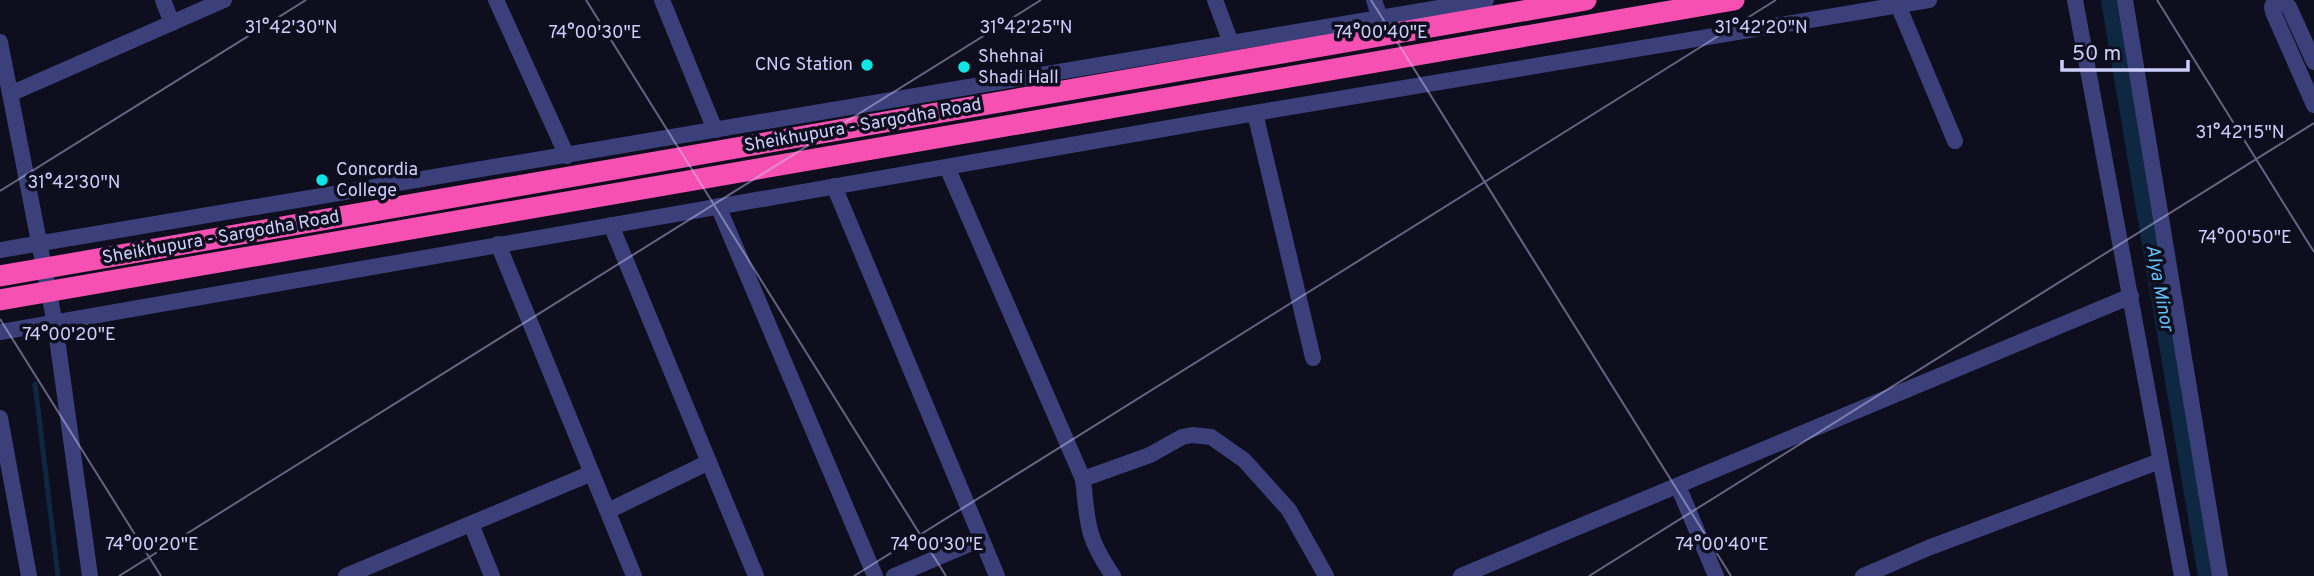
<svg xmlns="http://www.w3.org/2000/svg" width="2314" height="576" viewBox="0 0 2314 576" font-family="Overpass,sans-serif">
	<rect width="100%" height="100%" fill="#0e0e1e"/>
	<g fill="none" stroke-linecap="round" stroke-linejoin="round">
		<!-- stream -->
		<path stroke="#0f2841" stroke-width="5" d="M35,384l23,192"/>
		<!-- canal -->
		<path stroke="#0f2841" stroke-width="18" d="M2110,0l97,576"/>
		<!-- minor -->
		<g stroke="#3b407b" stroke-width="16">
			<path d="M163,0l9,23"/>
			<path d="M496,0l71,156"/>
			<path d="M662,0l53,130"/>
			<path d="M1215,0l16,43"/>
			<path d="M1374,0l6,18"/>
			<path d="M2075,0l107,576"/>
			<path d="M2125,0l95,576"/>
			<path d="M2275,0l-3,7 1,5 41,93"/>
			<path d="M2279,0l10,7 25,55"/>
			<path d="M1898,5l57,136"/>
			<path d="M0,42l55,282 35,252"/>
			<path d="M10,94l214,-94"/>
			<path d="M1255,113l58,245"/>
			<path d="M947,167l136,312c5,46 3,57 30,97"/>
			<path d="M834,186l163,390"/>
			<path d="M718,206l157,370"/>
			<path d="M611,225l145,351"/>
			<path d="M498,244l136,332"/>
			<path d="M0,250l1486,-250"/>
			<path d="M0,332l1255,-219 674,-113"/>
			<path d="M0,418l29,158"/>
			<path d="M1083,479l67,-24 32,-18 10,-2 19,2 33,23 45,50 37,66"/>
			<path d="M1678,486l38,90"/>
			<path d="M608,511l101,-49"/>
			<path d="M471,524l21,52"/>
			<path d="M346,576l246,-103"/>
			<path d="M894,576l87,-37"/>
			<path d="M1461,576l670,-280"/>
			<path d="M1863,576l65,-28 232,-87"/>
		</g>
		<!-- highway -->
		<g stroke="#f550b2" stroke-width="21">
			<path d="M0,276l1586,-276"/>
			<path d="M0,300l1734,-300"/>
		</g>
	</g>
	<!-- ticks -->
	<path fill="none" stroke="#cecefc" stroke-width="2" stroke-opacity="0.45" d="M586,0l360,576M1371,0l360,576M2157,0l157,252M0,191l306,-191M0,319l161,257M119,576l922,-576M854,576l922,-576M1589,576l725,-453"/>
	<!-- markers -->
	<g fill="#0ee8e5" stroke="#0e0e1e" stroke-width="2.5">
		<circle cx="867" cy="65" r="7"/>
		<circle cx="964" cy="67" r="7"/>
		<circle cx="322" cy="180" r="7"/>
	</g>
	<g text-anchor="middle" dominant-baseline="central" stroke-width="7" stroke-linejoin="round" paint-order="stroke">
		<!-- poi labels -->
		<g font-size="18" fill="#cecefc" stroke="#0e0e1e" text-anchor="start">
			<text x="978" y="57">Shehnai<tspan x="978" dy="21">Shadi Hall</tspan></text>
			<text x="853" y="65" text-anchor="end">CNG Station</text>
			<text x="336" y="170">Concordia<tspan x="336" dy="21">College</tspan></text>
		</g>
		<!-- street labels -->
		<g font-size="18" fill="#cecefc" stroke="#0e0e1e">
			<text transform="translate(863 126) rotate(-10)">Sheikhupura - Sargodha Road</text>
			<text transform="translate(221 238) rotate(-10)">Sheikhupura - Sargodha Road</text>
		</g>
		<!-- water labels -->
		<g font-size="19" font-style="italic" fill="#62c2f6" stroke="#0e0e1e">
			<text transform="translate(2159 288) rotate(80)">Alya Minor</text>
		</g>
	</g>
	<g font-size="18" text-anchor="middle" fill="#cecefc" stroke="#0e0e1e" stroke-width="7" stroke-linejoin="round" paint-order="stroke">
		<text x="291" y="33">31°42'30"N</text>
		<text x="1761" y="33">31°42'20"N</text>
		<text x="1026" y="33">31°42'25"N</text>
		<text x="595" y="38">74°00'30"E</text>
		<text x="1381" y="38">74°00'40"E</text>
		<text x="2240" y="138">31°42'15"N</text>
		<text x="74" y="188">31°42'30"N</text>
		<text x="2245" y="243">74°00'50"E</text>
		<text x="69" y="340">74°00'20"E</text>
		<text x="152" y="550">74°00'20"E</text>
		<text x="937" y="550">74°00'30"E</text>
		<text x="1722" y="550">74°00'40"E</text>
	</g>
	<!-- scale -->
	<path d="M2062 60v10h126v-10" fill="none" stroke="#cecefc" stroke-width="3.5"/>
	<text x="2072" y="60" font-size="21" fill="#cecefc" stroke="#0e0e1e" stroke-width="5" paint-order="stroke">50 m</text>
</svg>
